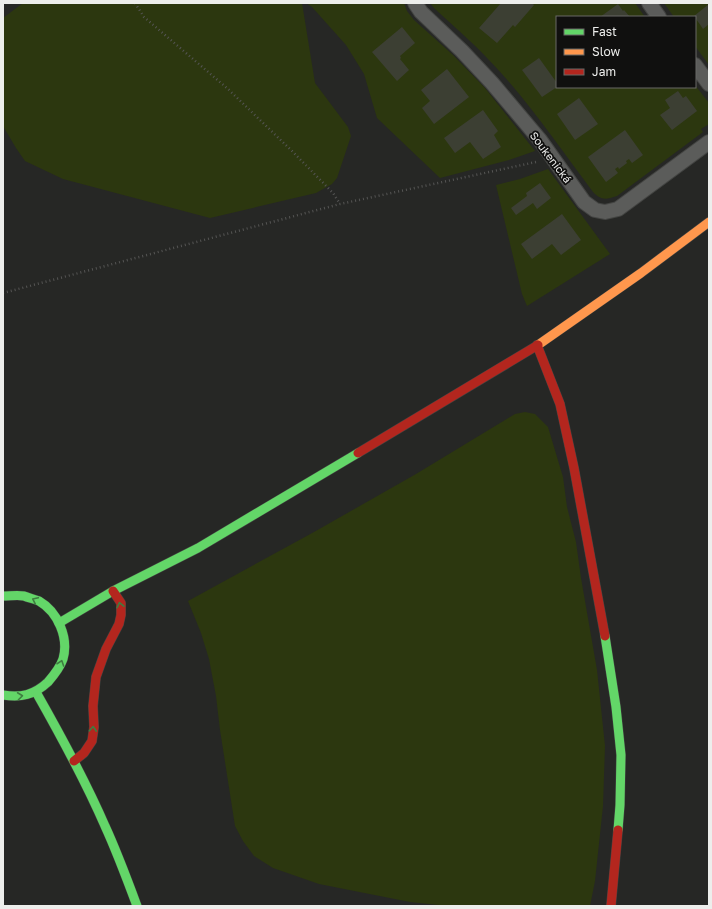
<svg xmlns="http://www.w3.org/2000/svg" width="712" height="909" viewBox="0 0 712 909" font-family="'Golos Text',sans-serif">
	<rect width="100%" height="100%" fill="#262725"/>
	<!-- green -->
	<g fill="#2c370f">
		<path d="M23,3h279l13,80 33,44 3,9 -14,42 -5,6 -16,9 -106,25 -147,-39 -38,-18 -9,-13 -13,-22v-108z"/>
		<path d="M306,3h98l3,8 7,9 39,35 32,33 50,63 -26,9 -69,18 -63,-60 -13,-44 -18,-29 -34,-38z"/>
		<path d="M430,3h205l10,14h-88v70h138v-2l14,18v21l-8,5 2,3 -86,64c-12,4 -16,4 -24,-4 -30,-40 -58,-81 -91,-118 -21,-24 -44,-44 -68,-66z"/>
		<path d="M664,3h45v62l-14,-19v-29h-21z"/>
		<path d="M548,169l62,85 -83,52 -5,-12 -26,-109 24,-6z"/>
		<path d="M525,412l10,2 13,13 15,50 4,30 9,35 5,36 16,92 8,76 -2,60 -8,75 -5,25h-142l-38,-4 -91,-18 -46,-16 -19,-12 -11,-15 -8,-15 -15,-96 -4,-34 -7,-37 -8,-26 -13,-32 126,-69 102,-58 99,-60z"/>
	</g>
	<!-- building -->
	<g fill="#3c3f33">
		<path d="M501,3h31l2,2 -19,22 -2,-2 -16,18 -18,-15z"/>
		<path d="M618,4l5,7 1,-1 6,7h-30z"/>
		<path d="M709,4v20l-6,5 -9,-13z"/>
		<path d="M402,27l13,16 -15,13 1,2 -1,1 9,11 -12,11 -25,-29z"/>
		<path d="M539,58l18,25v4l-15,10 -20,-27z"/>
		<path d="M447,69l22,28 -35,27 -12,-16 8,-7 -9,-11z"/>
		<path d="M678,91l5,7 3,-2 11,15 -25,19 -12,-15 10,-7 -5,-8z"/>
		<path d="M579,98l19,26 -23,16 -18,-26z"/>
		<path d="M483,110l15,21 -4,4 7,12 -18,12 -13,-17 -15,11 -11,-15z"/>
		<path d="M625,130l18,25 -11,8 -3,-4 -3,2 1,2 -8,6 -1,-2 -3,2 3,4 -12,9 -18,-25z"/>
		<path d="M540,183l11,15 -14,11 -4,-6 -17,12 -5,-7 16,-12 -1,-3z"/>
		<path d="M562,214l19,26 -20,15 -9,-11 -20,15 -11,-15z"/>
	</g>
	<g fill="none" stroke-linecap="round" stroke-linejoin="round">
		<defs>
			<g id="street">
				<path d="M415,3l6,9 41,39 30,32 48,57 44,62 11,8 10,2 13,-3 91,-67"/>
				<path d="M649,3l10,14"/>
				<path d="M695,65l14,19"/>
			</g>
			<g id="fast">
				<path d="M3,596c7,0 15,-1 21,0 5,2 10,3 15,5 19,11 30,37 24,58 -3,9 -9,16 -15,23 -14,13 -27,16 -45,13"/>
				<path d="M59,623l54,-32 85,-43 160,-95"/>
				<path d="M605,636l11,71 5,48 -1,50 -2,25"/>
				<path d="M36,692c25,44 49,88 69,134 12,26 22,53 32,80"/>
			</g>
			<path id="slow" d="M538,345l103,-72 68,-51"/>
			<g id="jam">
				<path d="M537,345l23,59 14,64 31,168"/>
				<path d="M358,453l180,-108"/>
				<path d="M74,761l10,-8 8,-12 2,-14 -1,-21 3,-29 10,-28 13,-25 2,-9v-12l-8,-12"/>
				<path d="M611,906l7,-76"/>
			</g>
		</defs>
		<!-- street casing -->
		<use href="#street" stroke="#434442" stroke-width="16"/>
		<!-- fast casing -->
		<use href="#fast" stroke="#434442" stroke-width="10"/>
		<!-- slow casing -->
		<use href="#slow" stroke="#434442" stroke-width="10"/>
		<!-- jam casing -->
		<use href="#jam" stroke="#434442" stroke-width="10"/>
		<!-- path -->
		<g stroke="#555554" stroke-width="2.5" stroke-dasharray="1 3" stroke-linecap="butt">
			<path d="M135,3l9,14 84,72 65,63 40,41 7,11"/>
			<path d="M3,293l337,-89 196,-42"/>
		</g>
		<!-- street -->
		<use href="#street" stroke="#5b5c5a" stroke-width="14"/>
		<!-- fast -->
		<use href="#fast" stroke="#63d668" stroke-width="9"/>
		<!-- slow -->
		<use href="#slow" stroke="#ff974d" stroke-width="9"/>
		<!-- jam -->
		<use href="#jam" stroke="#b3261e" stroke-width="9"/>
	</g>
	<!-- one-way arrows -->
	<defs><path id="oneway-chevron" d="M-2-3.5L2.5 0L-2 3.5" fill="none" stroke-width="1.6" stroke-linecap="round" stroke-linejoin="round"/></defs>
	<g stroke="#3e7d40">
		<use href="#oneway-chevron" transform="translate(35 600) rotate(-155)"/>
		<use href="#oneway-chevron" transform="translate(120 605) rotate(-103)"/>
		<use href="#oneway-chevron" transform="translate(61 663) rotate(-71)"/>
		<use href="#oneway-chevron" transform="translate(20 696) rotate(-7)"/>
		<use href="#oneway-chevron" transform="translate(93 729) rotate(-87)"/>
	</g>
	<g text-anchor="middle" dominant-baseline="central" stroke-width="3.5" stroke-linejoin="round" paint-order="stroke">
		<!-- street labels -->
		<g font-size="11" fill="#edeeec" stroke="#10100f">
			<text transform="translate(551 157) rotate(53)">Soukenická</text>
		</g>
	</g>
	<!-- border -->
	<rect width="712" height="909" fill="none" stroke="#edeeec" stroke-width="8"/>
	<!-- legend -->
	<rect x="556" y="16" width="140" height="72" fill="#10100f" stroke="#686967"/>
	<rect x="564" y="29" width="20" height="6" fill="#63d668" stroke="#686967"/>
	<text x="592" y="36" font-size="12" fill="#edeeec">Fast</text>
	<rect x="564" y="49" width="20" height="6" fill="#ff974d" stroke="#686967"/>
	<text x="592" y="56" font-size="12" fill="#edeeec">Slow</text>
	<rect x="564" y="69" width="20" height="6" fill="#b3261e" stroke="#686967"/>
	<text x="592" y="76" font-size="12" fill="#edeeec">Jam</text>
</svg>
